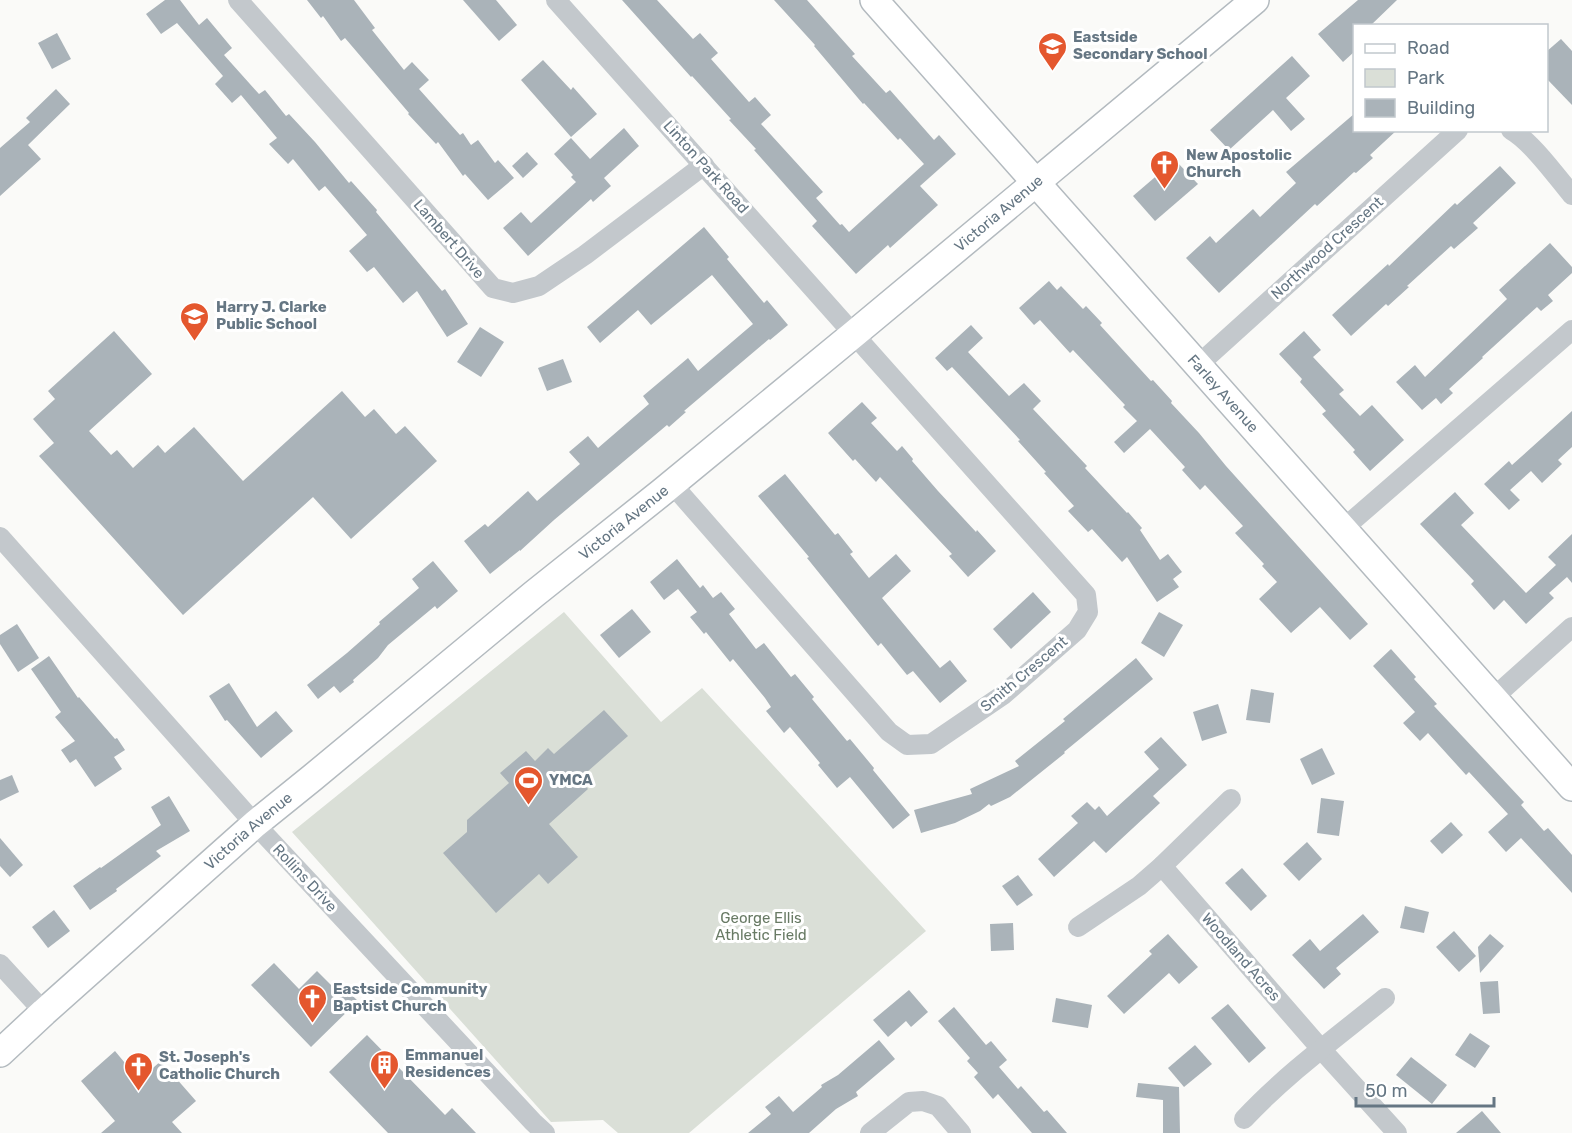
<svg xmlns="http://www.w3.org/2000/svg" width="1572" height="1133" viewBox="0 0 1572 1133" font-family="Rubik,sans-serif">
	<rect width="100%" height="100%" fill="#fafaf8"/>
	<!-- green -->
	<path fill="#dadfd7" d="M564,612l97,110 41,-34 224,243 -237,202h-71l-15,-13 -52,2 -259,-290z"/>
	<!-- building -->
	<g fill="#aab3b9">
		<path d="M165,0h15l19,25 8,-7 25,30 -8,7 35,39 6,-4 21,26 3,-2 26,28 34,41 2,-2 26,29 -1,2 66,79 3,-2 23,35 -21,13 -30,-46 -14,12 -29,-36 -7,5 -18,-21 18,-16 -42,-49 -6,5 -26,-32 -5,5 -19,-20 8,-6 -36,-43 -9,8 -17,-19 8,-8 -46,-53 -16,11 -15,-20z"/>
		<path d="M307,0h47l21,28 -3,2 32,40 8,-8 17,18 -10,9 41,46 3,-2 8,12 7,-5 17,23 3,-3 16,18 -26,22 -23,-26 -2,2 -25,-34 -2,2 -28,-30 1,-1 -64,-75 -4,3 -18,-25 -2,2z"/>
		<path d="M463,0h33l21,25 -18,16z"/>
		<path d="M622,0h35l36,39 7,-6 18,20 -7,6 38,43 6,-5 16,18 -10,9 62,68 -7,6 24,27 2,-1 7,8 75,-68 -24,-26 -2,2 -34,-37 -1,1 -49,-58 1,-1 -41,-45h33l48,54 -3,2 34,37 4,-3 44,50 5,-5 17,19 -36,32 18,19 -48,43 -2,-3 -32,29 -44,-48 5,-5 -63,-71 2,-1 -27,-29 2,-1 -39,-43 -1,1z"/>
		<path d="M1358,0h39l-27,26h-16v26l-11,10 -25,-28z"/>
		<path d="M57,33l14,26 -19,10 -14,-26z"/>
		<path d="M1561,39l11,12v54l-26,-27v-26z"/>
		<path d="M1292,56l18,20 -24,22 19,21 -14,12 -18,-21 -44,40 -19,-20z"/>
		<path d="M543,60l28,30 2,-3 24,27 -26,23 -50,-57z"/>
		<path d="M56,89l14,15 -42,41 13,14 -41,37v-48l30,-26 -4,-4z"/>
		<path d="M1354,114v16h43l-27,25 3,3 -17,15 -2,-1 -37,34 -2,-2 -96,89 -33,-35 24,-22 6,7 37,-34 7,8 36,-34 -10,-11z"/>
		<path d="M624,128l15,18 -35,32 7,8 -18,16 -2,-3 -63,57 -25,-28 18,-16 10,11 45,-41 -5,-5 2,-2 -19,-21 17,-16 19,21z"/>
		<path d="M527,152l11,12 -15,14 -11,-12z"/>
		<path d="M1175,160l23,24 -43,37 -22,-25z"/>
		<path d="M1500,166l16,17 -43,40 5,5 -24,21 -3,-3 -44,40 2,1 -21,19 -2,-2 -35,32 -19,-21 56,-51 1,2 66,-63 2,2z"/>
		<path d="M704,227l25,30 -2,2 37,44 3,-3 21,25 -18,15 -1,-1 -85,72 2,1 -17,15 -2,-2 -113,95 -34,31v-1l-30,24 -26,-33 21,-17 3,3 40,-36 9,10 43,-37 -11,-12 19,-16 10,12 51,-44 -6,-8 45,-38 10,13 55,-47 -41,-49 -61,50 -13,-15 -38,33 -13,-16z"/>
		<path d="M1550,243l22,24v6l-24,22 5,6 -12,10 -4,-4 -55,50 1,1 -34,31 4,4 -12,11 -5,-6 -14,12 -26,-28 19,-17 10,12 82,-78 -8,-9z"/>
		<path d="M1049,281l8,9 4,-4 22,23 3,-3 16,17 -2,2 51,56 2,-1 19,21 -1,2 28,30 27,33 142,158 -18,16 -30,-33 -29,26 -32,-34 18,-17 -15,-16 2,-2 -29,-31 8,-7 -38,-41 -5,5 -18,-20 3,-3 -35,-38 -26,24 -10,-11 23,-21 -14,-14 2,-2 -52,-55 -3,3 -30,-33 -6,5 -15,-17z"/>
		<path d="M971,325l12,13 -15,14 41,44 15,-13 17,18 -8,8 54,57 -2,2 42,45 1,-1 14,16 -2,2 20,30 8,-6 14,18 -9,7 6,8 -22,15 -30,-45 -5,5 -30,-33 -4,3 -20,-21 6,-5 -30,-33 2,-1 -28,-31 2,-1 -68,-73 -5,4 -12,-13z"/>
		<path d="M480,327l24,15 -23,35 -24,-15z"/>
		<path d="M114,331l38,43 -63,57 22,24 6,-5 16,18 25,-23 7,8 29,-26 49,54 99,-90 23,26 9,-8 22,25 9,-8 32,35 -86,78 -38,-42 -130,118 -144,-159 15,-13 -21,-24 22,-20 -7,-8z"/>
		<path d="M1304,331l17,19 -8,7 31,33 -5,4 21,22 12,-11 32,35 -34,31 -17,-19 2,-2 -33,-36 4,-3 -26,-29 2,-3 -23,-25z"/>
		<path d="M563,359l9,23 -25,9 -9,-23z"/>
		<path d="M862,402l15,16 -6,5 26,28 5,-5 11,13 -1,2 26,30 38,41 1,-2 19,21 -28,26 -19,-21 3,-2 -72,-77 -4,5 -21,-23 -2,2 -25,-28z"/>
		<path d="M1572,411v36l-14,13 4,4 -20,19 -11,-12 -21,19 10,10 -11,10 -25,-26 25,-23 3,4z"/>
		<path d="M785,474l50,61 3,-2 15,19 -3,2 19,24 27,-24 15,17 -29,27 58,70 10,-8 17,21 -27,22 -27,-32 -6,4 -26,-32 -3,3 -71,-88 2,-1 -51,-61z"/>
		<path d="M1455,492l19,21 -13,12 65,68 30,-28 -8,-8 24,-23v49l-5,-6 -18,16 5,5 -28,26 -22,-24 -10,10 -23,-26 3,-3 -54,-57z"/>
		<path d="M677,559l23,29 3,-3 10,13 8,-6 14,17 -6,5 27,35 8,-6 27,34 4,-3 19,23 -2,2 35,42 3,-2 24,29 -1,2 37,45 -17,14 -43,-52 -13,11 -19,-23 2,-2 -30,-36 -6,6 -18,-22 5,-4 -6,-9 -32,-39 -3,3 -24,-30 -2,2 -14,-17 7,-5 -19,-23 -14,11 -14,-18z"/>
		<path d="M433,561l25,30 -21,18 -2,-3 -47,39 -10,13 -25,22 1,2 -14,11 -6,-7 -16,13 -11,-14 40,-32 33,-29 -1,-2 40,-34 -7,-9z"/>
		<path d="M1033,592l18,20 -40,37 -18,-20z"/>
		<path d="M632,609l19,23 -32,26 -19,-23z"/>
		<path d="M1159,612l24,13 -19,32 -23,-14z"/>
		<path d="M17,624l22,34 -21,14 -18,-28v-9z"/>
		<path d="M1391,649l25,28 -2,2 23,25 -3,2 90,96 -3,3 23,26 4,-3 24,27v38l-51,-55 -15,14 -18,-20 20,-18 -39,-42 -3,3 -38,-42 -8,8 -17,-18 12,-11 -42,-46z"/>
		<path d="M49,656l29,42 1,-1 36,42 2,-1 8,12 -11,7 8,12 -27,18 -19,-28 -6,4 -9,-13 14,-9 -20,-24 6,-5 -30,-43z"/>
		<path d="M1136,658l17,21 -89,73 1,1 -55,44 -19,9 -2,-2 -9,7 -25,12 -34,10 -7,-23 58,-16 -2,-5 49,-23 -4,-5 50,-40 -2,-2z"/>
		<path d="M229,683l28,44 19,-16 17,20 -32,27 -34,-38 -2,1 -16,-25z"/>
		<path d="M1251,689l23,4 -4,30 -24,-3z"/>
		<path d="M1218,704l9,29 -25,8 -9,-29z"/>
		<path d="M604,710l24,26 -49,43 9,10 -39,35 29,33 -30,27 -9,-10 -43,39 -53,-60 24,-21v-12l42,-37 -9,-10 26,-22 9,10 13,-13 6,6z"/>
		<path d="M1161,737l26,28 -34,31 7,7 -54,50 -12,-12 -40,36 -16,-18 40,-36 -7,-7 16,-14 8,8 4,-4 8,10 52,-47 -15,-17z"/>
		<path d="M1322,748l13,26 -23,11 -12,-26z"/>
		<path d="M12,775l7,17 -19,9v-21z"/>
		<path d="M169,796l21,35 -34,20 5,5 -45,33 1,2 -27,19 -17,-24 27,-19 1,1 60,-43 -10,-18z"/>
		<path d="M1321,798l23,3 -5,35 -22,-3z"/>
		<path d="M1451,822l12,13 -21,19 -12,-13z"/>
		<path d="M0,838l23,27 -13,12 -10,-11z"/>
		<path d="M1307,842l15,17 -23,22 -16,-17z"/>
		<path d="M1242,868l25,28 -16,15 -26,-28z"/>
		<path d="M1018,875l15,20 -16,11 -15,-20z"/>
		<path d="M1405,906l24,6 -5,21 -24,-5z"/>
		<path d="M54,910l16,21 -22,17 -16,-21z"/>
		<path d="M1363,914l16,18 -43,36 5,6 -17,15 -32,-34 18,-16 10,12z"/>
		<path d="M1013,923l1,27 -23,1 -1,-27z"/>
		<path d="M1454,931l22,25 -17,16 -23,-25z"/>
		<path d="M1168,934l30,33 -19,17 -10,-11 -45,41 -17,-18 45,-42 -3,-3z"/>
		<path d="M1490,934l14,12 -24,27 -2,-26z"/>
		<path d="M274,963l25,26 18,-18 17,17 5,-5 19,18 -47,46 -60,-62z"/>
		<path d="M1498,981l2,32 -17,1 -3,-32z"/>
		<path d="M909,990l19,22 -17,15 -5,-6 -18,16 -15,-17z"/>
		<path d="M1056,998l36,7 -4,23 -36,-6z"/>
		<path d="M1228,1004l38,44 -17,15 -38,-45z"/>
		<path d="M954,1007l32,38 5,-4 16,19 -8,7 19,22 3,-3 23,26 3,-2 20,23h-35l-34,-39 -5,5 -19,-22 4,-4 -11,-12 3,-3 -32,-37z"/>
		<path d="M1470,1033l20,13 -15,22 -20,-13z"/>
		<path d="M367,1035l78,80 7,-7 24,25h-88l-59,-61z"/>
		<path d="M879,1040l16,19 -39,33 2,4 -22,13 -27,24h-61l23,-19 -6,-7 14,-11 14,16 29,-25 -1,-2 17,-10z"/>
		<path d="M1195,1045l17,19 -28,23 -16,-19z"/>
		<path d="M115,1051l24,29 22,-19 35,40 -24,21 10,11h-81l14,-12 -34,-40z"/>
		<path d="M1411,1057l36,28 -15,19 -36,-29z"/>
		<path d="M1138,1083l41,4 1,46h-17v-33l-27,-3z"/>
		<path d="M1482,1111l19,22h-45z"/>
	</g>
	<g fill="none" stroke-linecap="round" stroke-linejoin="round">
		<defs>
			<g id="secondary">
				<path id="s1" d="M874,0l698,787"/>
				<path id="s2" d="M0,1053l44,-41 211,-188 57,-46 222,-184 128,-102 192,-158 401,-334"/>
			</g>
		</defs>
		<!-- secondary casing -->
		<use href="#secondary" stroke="#b3babf" stroke-width="30"/>
		<!-- street -->
		<g stroke="#c3c8cc" stroke-width="20">
			<path d="M238,0l255,288 20,5 26,-7 46,-31 119,-90"/>
			<path d="M556,0l530,595 2,17 -11,18 -74,65 -72,49 -24,1 -18,-13 -217,-248"/>
			<path d="M1511,130c20,11 46,47 61,65"/>
			<path d="M1197,366l261,-236"/>
			<path d="M1344,528l228,-198"/>
			<path d="M0,537l255,287 278,298 12,11"/>
			<path d="M1493,698l79,-71"/>
			<path d="M1162,866l159,183 76,84"/>
			<path d="M1078,927l61,-41 23,-20 69,-67"/>
			<path d="M0,964l44,48"/>
			<path d="M1244,1119c42,-45 93,-82 141,-121"/>
			<path d="M870,1133l39,-31 14,-1 15,5 23,27"/>
		</g>
		<!-- secondary -->
		<use href="#secondary" stroke="#fff" stroke-width="27"/>
	</g>
	<!-- icons -->
	<defs>
		<symbol id="school-pin" viewBox="-11 -11 22 30"><path d="M0 17L-7.5 6A9.5 9.5 0 1 1 7.5 6Z" fill="#e4572e" stroke="#fff"/><path d="M0-5L7-2L0 1L-7-2ZM-4 1L0 2.5L4 1V4Q0 6-4 4Z" fill="#fff"/></symbol>
		<symbol id="church-pin" viewBox="-11 -11 22 30"><path d="M0 17L-7.5 6A9.5 9.5 0 1 1 7.5 6Z" fill="#e4572e" stroke="#fff"/><path d="M-1.2-6h2.4v3.5h3.3v2.4h-3.3V6h-2.4V-.1h-3.3v-2.4h3.3Z" fill="#fff"/></symbol>
		<symbol id="stadium-pin" viewBox="-11 -11 22 30"><path d="M0 17L-7.5 6A9.5 9.5 0 1 1 7.5 6Z" fill="#e4572e" stroke="#fff"/><path d="M0-5a6.5 5 0 1 0 0 10a6.5 5 0 1 0 0-10ZM-3.5-1.8h7v3.6h-7Z" fill="#fff"/></symbol>
		<symbol id="building-pin" viewBox="-11 -11 22 30"><path d="M0 17L-7.5 6A9.5 9.5 0 1 1 7.5 6Z" fill="#e4572e" stroke="#fff"/><path d="M-4-6H4V6H1V3H-1V6H-4ZM-2.5-4.3h1.7v1.8h-1.7ZM.8-4.3h1.7v1.8H.8ZM-2.5-1h1.7V.8h-1.7ZM.8-1h1.7V.8H.8Z" fill="#fff"/></symbol>
	</defs>
	<g fill-rule="evenodd">
		<use href="#school-pin" x="1036" y="30" width="33" height="45"/>
		<use href="#church-pin" x="1148" y="148" width="33" height="45"/>
		<use href="#school-pin" x="178" y="300" width="33" height="45"/>
		<use href="#stadium-pin" x="512" y="764" width="33" height="45"/>
		<use href="#church-pin" x="296" y="982" width="33" height="45"/>
		<use href="#building-pin" x="368" y="1048" width="33" height="45"/>
		<use href="#church-pin" x="122" y="1050" width="33" height="45"/>
	</g>
	<g text-anchor="middle" dominant-baseline="central" stroke-width="6" stroke-linejoin="round" paint-order="stroke">
		<!-- poi labels -->
		<g font-size="15" font-weight="bold" fill="#657683" stroke="#fff" text-anchor="start">
			<text x="1073" y="37">Eastside<tspan x="1073" dy="17">Secondary School</tspan></text>
			<text x="1186" y="155">New Apostolic<tspan x="1186" dy="17">Church</tspan></text>
			<text x="216" y="307">Harry J. Clarke<tspan x="216" dy="17">Public School</tspan></text>
			<text x="549" y="780">YMCA</text>
			<text x="333" y="989">Eastside Community<tspan x="333" dy="17">Baptist Church</tspan></text>
			<text x="405" y="1055">Emmanuel<tspan x="405" dy="17">Residences</tspan></text>
			<text x="159" y="1057">St. Joseph's<tspan x="159" dy="17">Catholic Church</tspan></text>
		</g>
		<!-- street labels -->
		<g font-size="15" fill="#657683" stroke="#fff">
			<text transform="translate(706 167) rotate(48)">Linton Park Road</text>
			<text stroke="none"><textPath href="#s2" startOffset="1305">Victoria Avenue</textPath></text>
			<text transform="translate(449 239) rotate(49)">Lambert Drive</text>
			<text transform="translate(1327 248) rotate(-42)">Northwood Crescent</text>
			<text stroke="none"><textPath href="#s1" startOffset="526">Farley Avenue</textPath></text>
			<text stroke="none"><textPath href="#s2" startOffset="819">Victoria Avenue</textPath></text>
			<text transform="translate(1024 674) rotate(-40)">Smith Crescent</text>
			<text stroke="none"><textPath href="#s2" startOffset="333">Victoria Avenue</textPath></text>
			<text transform="translate(305 878) rotate(47)">Rollins Drive</text>
			<text transform="translate(1241 957) rotate(49)">Woodland Acres</text>
		</g>
		<!-- park labels -->
		<g font-size="15" fill="#687a64" stroke="#fff">
			<text x="761" y="918">George Ellis<tspan x="761" dy="17">Athletic Field</tspan></text>
		</g>
	</g>
	<!-- legend -->
	<rect x="1353" y="24" width="195" height="108" fill="#ffffff" stroke="#c1c8cd" stroke-width="1.5"/>
	<rect x="1365" y="44" width="30" height="9" fill="#ffffff" stroke="#c1c8cd" stroke-width="1.5"/>
	<text x="1407" y="54" font-size="18" fill="#657683">Road</text>
	<rect x="1365" y="69" width="30" height="18" fill="#dadfd7" stroke="#c1c8cd" stroke-width="1.5"/>
	<text x="1407" y="84" font-size="18" fill="#657683">Park</text>
	<rect x="1365" y="99" width="30" height="18" fill="#aab3b9" stroke="#c1c8cd" stroke-width="1.5"/>
	<text x="1407" y="114" font-size="18" fill="#657683">Building</text>
	<!-- scale -->
	<path d="M1356 1097v9h138v-9" fill="none" stroke="#657683" stroke-width="3"/>
	<text x="1365" y="1097" font-size="18" fill="#657683" stroke="#ffffff" stroke-width="4.5" paint-order="stroke">50 m</text>
</svg>
